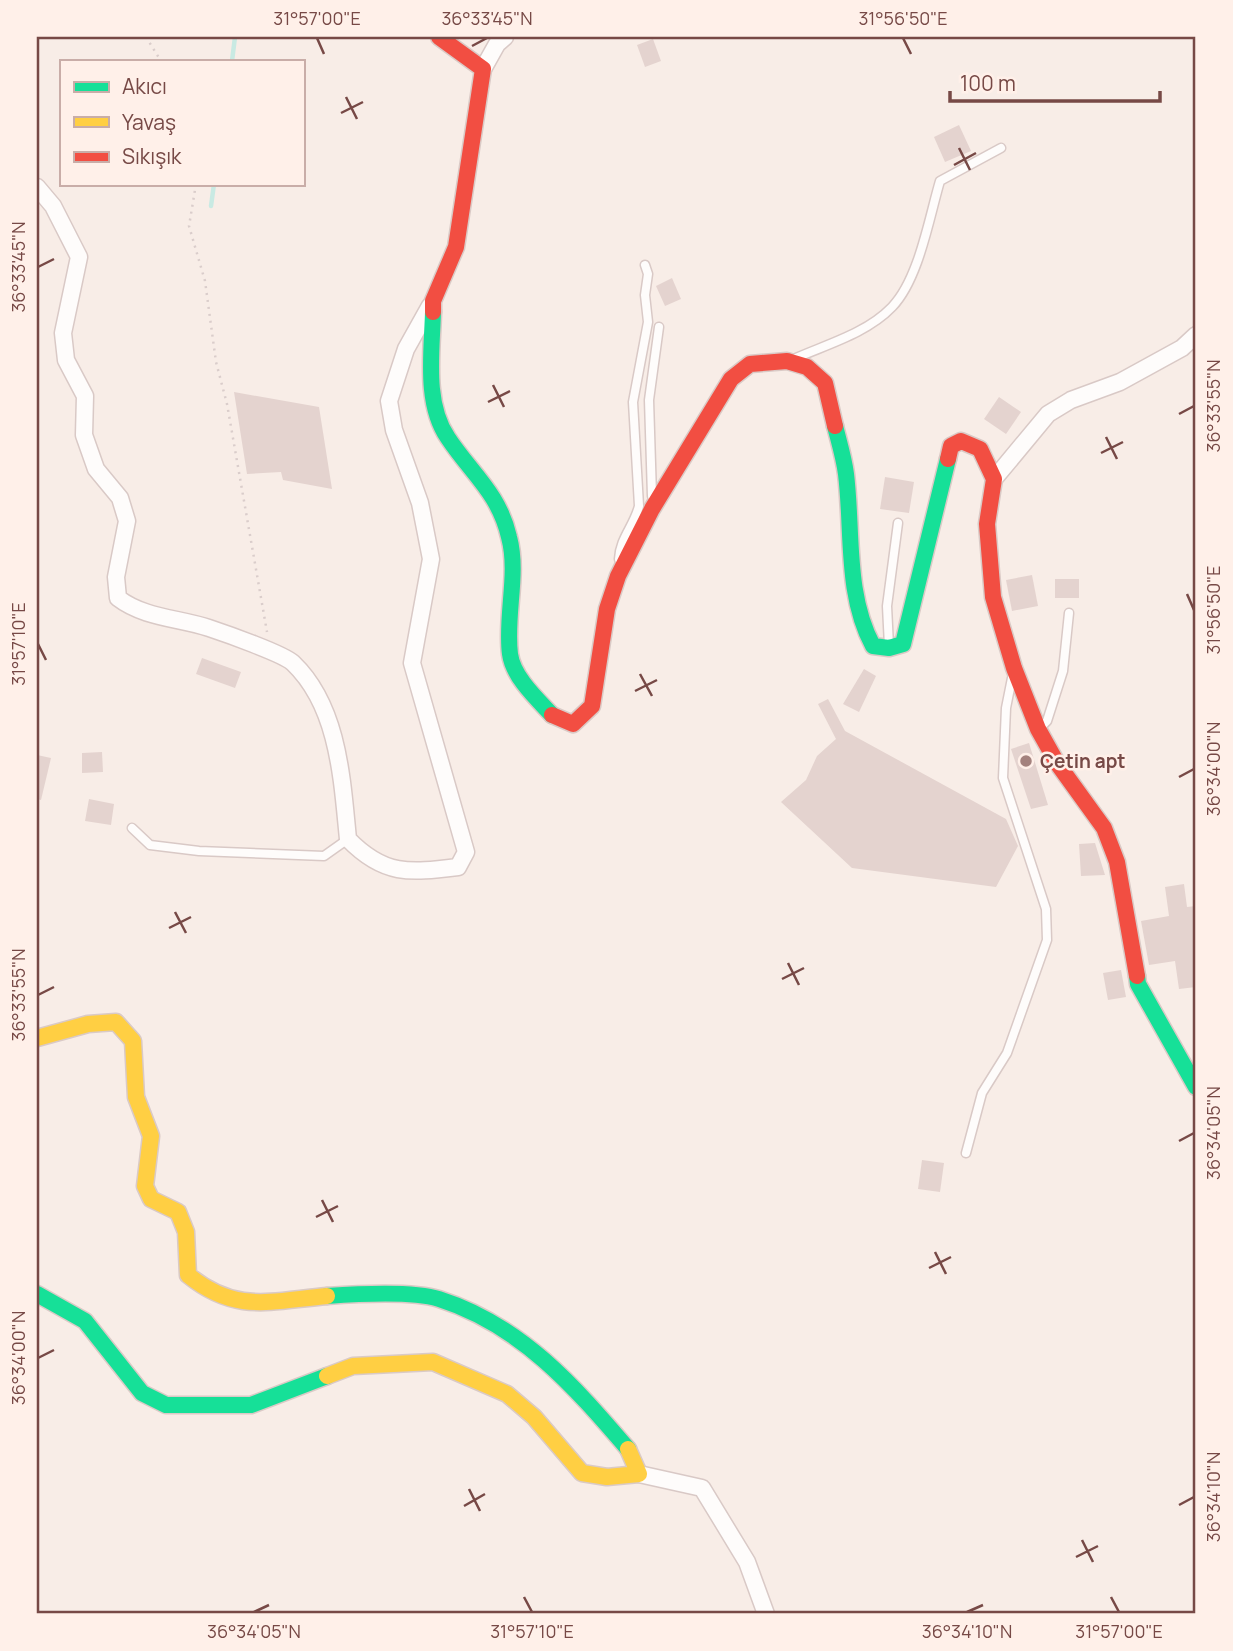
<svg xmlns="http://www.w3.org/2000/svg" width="1233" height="1651" viewBox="0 0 1233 1651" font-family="Manrope,sans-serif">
	<rect width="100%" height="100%" fill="#f8ede7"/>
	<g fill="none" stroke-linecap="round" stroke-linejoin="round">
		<!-- stream -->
		<g stroke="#c9eae3" stroke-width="4.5">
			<path d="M232,61l3,-24"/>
			<path d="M211,206l3,-22"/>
		</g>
	</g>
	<!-- building -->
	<g fill="#e4d3cf">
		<path d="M653,39l8,22 -16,6 -8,-22z"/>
		<path d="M959,125l12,26 -26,11 -11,-25z"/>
		<path d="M672,278l9,21 -16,7 -9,-20z"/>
		<path d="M234,392l85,15 13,82 -49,-9 -2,-8 -34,2z"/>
		<path d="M999,397l22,15 -15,22 -22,-15z"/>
		<path d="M885,477l29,5 -5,31 -29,-4z"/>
		<path d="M1032,575l6,31 -26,5 -6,-31z"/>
		<rect x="1055" y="579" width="24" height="19"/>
		<path d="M202,658l39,14 -6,16 -39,-14z"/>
		<path d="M864,669l12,7 -17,36 -16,-8z"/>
		<path d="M828,699l17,32 161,88 12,27 -22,41 -144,-19 -71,-66 25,-22 11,-24 19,-17 -18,-35z"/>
		<path d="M1029,743l19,62 -17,4 -20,-60z"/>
		<path d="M102,752l1,20 -21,1v-20z"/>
		<path d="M37,755l14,3 -10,42 -4,-1z"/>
		<path d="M89,799l25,5 -3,21 -26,-4z"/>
		<path d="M1095,843l10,32 -24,1 -2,-32z"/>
		<path d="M1184,884l3,23 9,-1v81l-17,2 -4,-28 -26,4 -8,-44 28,-5 -4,-29z"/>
		<path d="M1121,970l5,27 -18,3 -5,-27z"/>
		<path d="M922,1160l22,3 -4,29 -22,-3z"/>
	</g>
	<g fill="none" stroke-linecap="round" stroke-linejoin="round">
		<defs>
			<g id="lane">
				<path d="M796,358c32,-14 71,-25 96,-51 27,-28 37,-89 48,-126l61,-33"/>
				<path d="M652,496l-3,-96 10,-73"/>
				<path d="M619,559c1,-21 15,-33 20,-53l-6,-104 15,-80 -3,-27 3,-21 -3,-9"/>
				<path d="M889,646l-2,-40 11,-83"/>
				<path d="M1041,727l6,-6 16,-50 6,-58"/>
				<path d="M132,828l18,17 49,6 125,5 24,-17"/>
				<path d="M966,1153l16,-60 25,-40 40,-113 -1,-31 -43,-131 3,-70 6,-30"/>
			</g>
			<g id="street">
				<path d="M483,69l14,-25 8,-7"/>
				<path d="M37,187l16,19 26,51 -16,76 3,27 19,36 -1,39 12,34 24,29 7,23 -11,56 2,21c26,20 61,20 91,30 15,5 75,26 84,35 46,44 49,117 55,176 36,37 61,34 110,28l8,-15 -54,-189 19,-104 -11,-56 -26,-73 -5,-29 17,-52 24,-43"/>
				<path d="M994,479l54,-65 23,-14 49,-18 62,-34 14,-13"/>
				<path d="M639,1474l63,14 45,74 19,52"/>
			</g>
			<g id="fast">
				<path d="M433,312c-1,40 -9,91 15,126 23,35 51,55 61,99 10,37 -4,79 1,117 3,23 27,45 42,61"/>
				<path d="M835,426c4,16 9,32 11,48 7,57 -1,120 27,172l16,2 14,-4 45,-185"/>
				<path d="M1137,976l1,8 58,103"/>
				<path d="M37,1294l48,27 57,72 24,12h85l76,-29"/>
				<path d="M327,1296c28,-2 87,-5 112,3 82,26 135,87 189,150"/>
			</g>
			<g id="slow">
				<path d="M37,1038l51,-14 28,-2 17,19 3,56 15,39 -6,50 6,13 27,13 8,20 2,43c48,39 82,26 139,21"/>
				<path d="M327,1376l26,-10 80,-4 74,32 27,23 48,56 25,4 32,-3 -11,-25"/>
			</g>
			<g id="jam">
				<path d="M433,312v-11l23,-54 27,-178 -44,-32"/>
				<path d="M948,459l3,-13 10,-5 19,8 14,30 -7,45 6,73 21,71 24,61 19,34 47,65 13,34 20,114"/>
				<path d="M552,715l21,9 19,-18 15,-97 11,-33 34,-67 79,-130 19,-15 37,-3 20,6 18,16 10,43"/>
			</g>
		</defs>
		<!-- lane casing -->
		<use href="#lane" stroke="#d9c9c6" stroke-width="11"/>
		<!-- street casing -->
		<use href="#street" stroke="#d9c9c6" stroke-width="19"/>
		<!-- fast casing -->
		<use href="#fast" stroke="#dacac6" stroke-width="19"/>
		<!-- slow casing -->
		<use href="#slow" stroke="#dacac6" stroke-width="19"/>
		<!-- jam casing -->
		<use href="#jam" stroke="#dacac6" stroke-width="19"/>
		<!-- path -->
		<g stroke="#dacdcb" stroke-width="2.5" stroke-dasharray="2 5" stroke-linecap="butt">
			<path d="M146,37l15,24"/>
			<path d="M196,184l-7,42 16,55 11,81 11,42 40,228"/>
		</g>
		<!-- lane -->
		<use href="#lane" stroke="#fefcfb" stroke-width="8"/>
		<!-- street -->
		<use href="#street" stroke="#fefcfb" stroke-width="16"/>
		<!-- fast -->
		<use href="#fast" stroke="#16e098" stroke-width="16"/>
		<!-- slow -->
		<use href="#slow" stroke="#ffcf43" stroke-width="16"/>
		<!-- jam -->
		<use href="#jam" stroke="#f24e42" stroke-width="16"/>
	</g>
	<!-- ticks -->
	<path fill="none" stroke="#774946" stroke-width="2.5" d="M317,38l7,16M903,38l8,16M472,46l15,-8M346,97l11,22M341,113l22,-11M959,148l11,22M954,165l22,-12M38,267l16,-8M493,385l11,22M488,402l22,-11M1179,414l15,-8M1106,437l11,22M1101,453l22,-11M1187,594l7,16M38,644l8,16M640,674l12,22M635,691l22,-11M1179,777l15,-8M175,912l11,21M169,928l22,-11M788,963l11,22M782,979l22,-11M38,995l16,-8M1179,1141l15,-8M322,1200l11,22M316,1217l22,-11M935,1252l11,22M929,1268l22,-11M38,1358l16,-8M469,1489l11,22M1179,1505l15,-8M464,1506l21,-12M1082,1540l11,22M1076,1557l22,-11M524,1597l8,15M1111,1597l8,15M254,1612l15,-7M967,1612l16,-7"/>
	<!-- markers -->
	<circle fill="#a4827e" stroke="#fff0e9" stroke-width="2.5" cx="1026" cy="761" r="7"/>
	<g text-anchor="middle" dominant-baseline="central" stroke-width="5" stroke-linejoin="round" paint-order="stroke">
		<!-- poi labels -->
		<g font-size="19" font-weight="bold" fill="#774946" stroke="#fff0e9" text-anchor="start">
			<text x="1040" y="761">Çetin apt</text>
		</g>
	</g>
	<!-- border -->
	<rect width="1233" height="1651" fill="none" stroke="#fff0e9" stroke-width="77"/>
	<!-- legend -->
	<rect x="60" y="60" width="245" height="126" fill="#fff0e9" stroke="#c9ada8" stroke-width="2"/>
	<rect x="74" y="82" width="35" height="10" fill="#16e098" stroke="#c9ada8" stroke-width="2"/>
	<text x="122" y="94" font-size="21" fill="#774946">Akıcı</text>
	<rect x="74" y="117" width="35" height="10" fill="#ffcf43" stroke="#c9ada8" stroke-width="2"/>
	<text x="122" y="130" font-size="21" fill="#774946">Yavaş</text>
	<rect x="74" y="152" width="35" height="10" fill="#f24e42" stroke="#c9ada8" stroke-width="2"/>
	<text x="122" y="164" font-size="21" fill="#774946">Sıkışık</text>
	<!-- scale -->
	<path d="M950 91v10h210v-10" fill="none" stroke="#774946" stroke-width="3.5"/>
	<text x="960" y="91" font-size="21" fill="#774946" stroke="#fff0e9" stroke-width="5" paint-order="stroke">100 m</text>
	<rect x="38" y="38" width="1156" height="1574" fill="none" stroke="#774946" stroke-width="2.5"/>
	<g font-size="18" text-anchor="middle" fill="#774946">
		<text x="317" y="25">31°57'00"E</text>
		<text x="487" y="25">36°33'45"N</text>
		<text x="903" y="25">31°56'50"E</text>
		<text transform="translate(19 267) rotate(-90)" y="6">36°33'45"N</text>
		<text transform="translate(1214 406) rotate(-90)" y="6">36°33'55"N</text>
		<text transform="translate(1214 610) rotate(-90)" y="6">31°56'50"E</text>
		<text transform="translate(19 644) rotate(-90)" y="6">31°57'10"E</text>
		<text transform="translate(1214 769) rotate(-90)" y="6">36°34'00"N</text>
		<text transform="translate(19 995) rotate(-90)" y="6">36°33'55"N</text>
		<text transform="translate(1214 1133) rotate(-90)" y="6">36°34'05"N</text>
		<text transform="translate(19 1358) rotate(-90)" y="6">36°34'00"N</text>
		<text transform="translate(1214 1497) rotate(-90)" y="6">36°34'10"N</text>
		<text x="254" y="1638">36°34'05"N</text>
		<text x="532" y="1638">31°57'10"E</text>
		<text x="967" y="1638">36°34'10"N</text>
		<text x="1119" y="1638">31°57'00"E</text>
	</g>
</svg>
